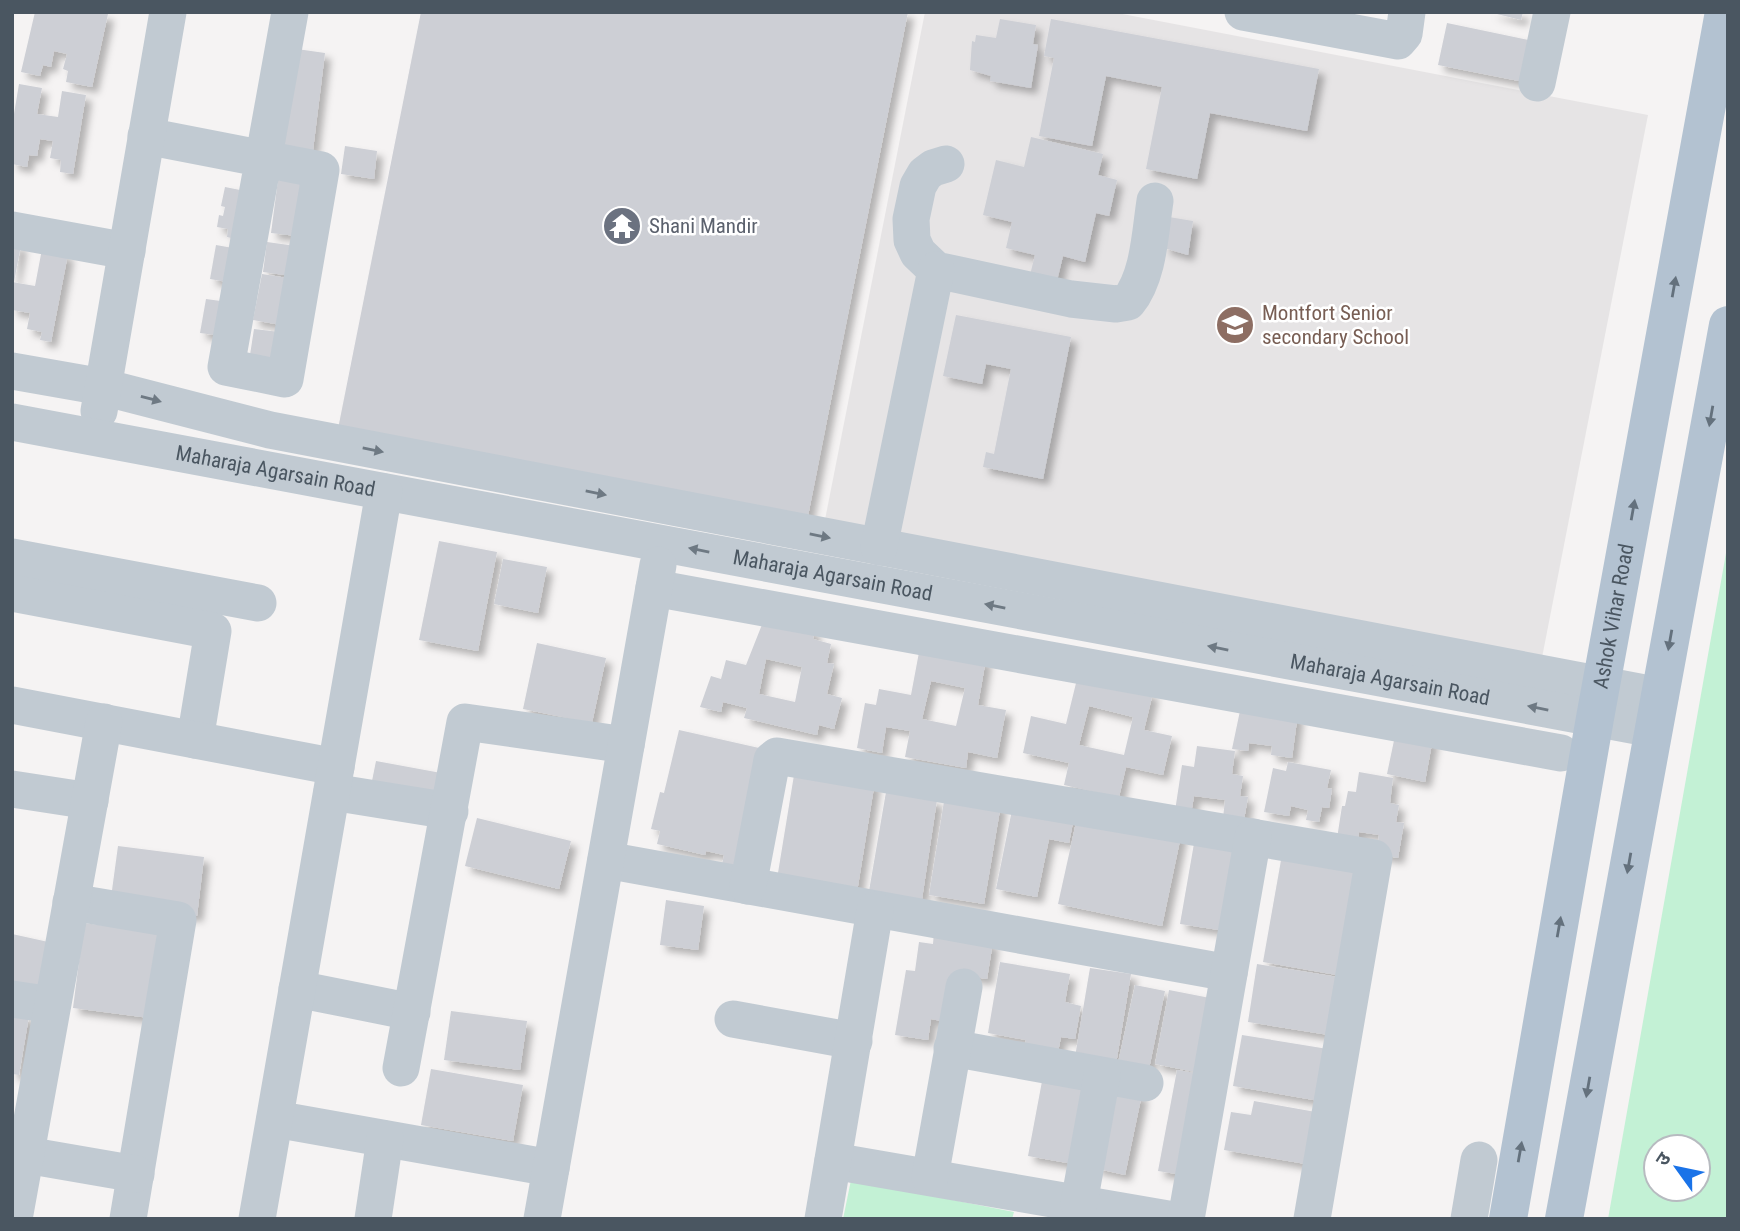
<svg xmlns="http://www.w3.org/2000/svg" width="1740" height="1231" viewBox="0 0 1740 1231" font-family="'Roboto Condensed','Noto Sans Devanagari',sans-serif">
	<defs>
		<filter id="shadow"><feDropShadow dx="6" dy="6" stdDeviation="3.5" flood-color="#0004"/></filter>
	</defs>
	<rect width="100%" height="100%" fill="#f5f3f3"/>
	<!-- education -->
	<path fill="#e6e4e5" d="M925,12h187l536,103 -109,558 -717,-138z"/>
	<!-- green -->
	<g fill="#c3f1d5" fill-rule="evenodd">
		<path d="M1728,542v677h-120zM1656,1147h42v42h-42z"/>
		<path d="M851,1180l163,32 -2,7h-169z"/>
	</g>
	<!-- building -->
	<g fill="#cdcfd5" fill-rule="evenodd" filter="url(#shadow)">
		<path d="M35,12l73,2 -16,73 -26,-5 2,-11 -5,-2 4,-15 -13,-3 -3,16 -8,-2 -3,11 -19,-4z"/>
		<path d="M421,12h487l-103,519 -469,-92z"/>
		<path d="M1489,12h34l-2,8z"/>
		<path d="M1000,19l36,6 -3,19 5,1 -7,43 -41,-7 1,-5 -21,-6 2,-29 3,1 1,-7 20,3z"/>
		<path d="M1051,19l268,50 -12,62 -97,-18 -13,66 -51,-10 16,-82 -56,-11 -14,70 -53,-10 15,-78 -10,-2z"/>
		<path d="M1447,23l91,19 -9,41 -91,-18z"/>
		<path d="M297,49l28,4 -12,97 -29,-3z"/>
		<path d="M19,84l23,4 -5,26 21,3 4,-26 24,4 -13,79 -13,-2 1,-12 -11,-2 3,-17 -13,-2 -3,17 -8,-1 -2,12 -15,-3v-38z"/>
		<path d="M1031,137l72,17 -5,21 19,5 -8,36 -13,-3 -11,49 -22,-6 -9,37 -27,-6 8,-32 -29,-7 6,-26 -29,-7 13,-55 28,7z"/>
		<path d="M345,146l32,5 -3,28 -33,-5z"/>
		<path d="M278,180l34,4 -7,53 -34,-4z"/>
		<path d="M225,187l25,5 -10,48 -13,-3 1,-8 -11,-2 2,-12 4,1 2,-9 -4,-1z"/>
		<path d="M1169,217l24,4 -5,34 -24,-7z"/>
		<path d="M267,242l36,5 -4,30 -36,-5z"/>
		<path d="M12,243l9,2 -7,37 -2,-1z"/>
		<path d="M216,245l28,5 -5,34 -29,-5z"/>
		<path d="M42,249l26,5 -17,88 -11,-2 2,-8 -15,-3 3,-16 -18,-3v-28l23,4z"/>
		<path d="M262,274l38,6 -8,47 -39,-7z"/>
		<path d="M206,299l29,4 -5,34 -30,-4z"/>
		<path d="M956,315l115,22 -28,142 -60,-12 3,-15 8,2 17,-85 -25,-5 -4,20 -39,-8z"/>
		<path d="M254,329l34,4 -3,27 -35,-5z"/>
		<path d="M439,541l58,11 -19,99 -59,-11z"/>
		<path d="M503,559l44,8 -9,46 -44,-9z"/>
		<path d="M765,617l50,13 -2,9 18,5 -4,19 7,1 -7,30 15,4 -8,31 -15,-4 -2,10 -73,-17 3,-10 -24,-6 -2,10 -21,-5 11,-31 10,3 5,-19 20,5zM766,659l36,8 -7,35 -36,-8z"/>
		<path d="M537,643l69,15 -14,65 -69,-14z"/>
		<path d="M920,647l66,12 -8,46 28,5 -9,48 -29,-6 -2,16 -61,-11 5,-26 -24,-4 -4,26 -25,-5 8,-45 11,2 3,-16 32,6zM931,681l34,7 -9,38 -34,-7z"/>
		<path d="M1078,675l75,18 -9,37 28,6 -9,39 -37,-8 -7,30 -55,-12 5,-22 -46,-10 8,-37 35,8zM1089,706l44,11 -9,38 -45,-10z"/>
		<path d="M1241,706l57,7 -6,45 -21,-3 1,-9 -23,-3 -1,8 -16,-2z"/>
		<path d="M679,730l89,20 -18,104 -30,20 4,-19 -18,-4 -1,4 -48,-11 3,-13 -9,-2 9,-37 4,1z"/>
		<path d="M1396,731l37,7 -8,44 -38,-8z"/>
		<path d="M1197,746l38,5 -3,23 11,2 -3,20 8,1 -4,23 -21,-2 2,-18 -31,-4 -3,18 -16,-3 7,-46 12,2z"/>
		<path d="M376,761l65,12 -4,25 -66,-12z"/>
		<path d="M1288,762l43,8 -4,18 5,1 -3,19 -7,-1 -3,15 -13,-2 2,-10 -17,-4 -2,10 -25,-4 9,-44 13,3z"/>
		<path d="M795,769l80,12 -18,111 -80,-13z"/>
		<path d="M1359,772l34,6 -3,25 9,2 -3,17 8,1 -6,35 -22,-4 3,-19 -20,-3 -2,16 -21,-3 6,-39h3l3,-15 8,1z"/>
		<path d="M886,792l51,8 -15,99 -53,-8z"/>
		<path d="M945,795l56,9 -17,100 -55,-9z"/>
		<path d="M1014,800l61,12 -6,31 -20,-4 -12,58 -41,-8z"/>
		<path d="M1079,809l103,22 -20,95 -104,-22z"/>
		<path d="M477,818l94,23 -12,48 -94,-23z"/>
		<path d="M1196,832l52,8 -16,92 -52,-8z"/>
		<path d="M118,846l86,11 -7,59 -87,-11z"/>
		<path d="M1283,849l85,15 -20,113 -85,-15z"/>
		<path d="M666,900l38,6 -6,44 -38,-5z"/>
		<path d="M84,923l84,11 -11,85 -84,-11z"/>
		<path d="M934,932l59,10 -6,37 -33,-5 -7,48 -16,-3 -3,21 -33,-5 11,-65 9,1 4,-29 14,2z"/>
		<path d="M12,934l41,9 -12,58 -29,-6z"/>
		<path d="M1000,962l70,12 -5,28 16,4 -6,33 -14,-2 -4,20 -34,-6 3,-11 -38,-7z"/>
		<path d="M1257,964l87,14 -9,58 -87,-14z"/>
		<path d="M1090,968l41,6 -15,90 -41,-7z"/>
		<path d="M1135,985l30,6 -16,78 -31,-6z"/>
		<path d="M1169,990l41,8 -15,74 -40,-8z"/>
		<path d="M451,1011l76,10 -7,49 -76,-10z"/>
		<path d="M12,1013l17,3 -10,59 -7,-1z"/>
		<path d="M1242,1035l92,15 -9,52 -92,-16z"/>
		<path d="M431,1069l92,16 -10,56 -92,-16z"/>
		<path d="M1177,1070l31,5 -19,101 -31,-5z"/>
		<path d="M1043,1076l45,9 -15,79 -45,-8z"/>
		<path d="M1111,1088l31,6 -17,81 -31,-7z"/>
		<path d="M1254,1101l73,13 -10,52 -93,-16 7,-38 20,3z"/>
	</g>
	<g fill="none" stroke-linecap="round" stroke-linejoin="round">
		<!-- minor -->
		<g stroke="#c1cad2" stroke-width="37">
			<path d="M1243,12l155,29 6,-7 3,-22"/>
			<path d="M1537,83l15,-71"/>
			<path d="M146,136l175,34 -36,209 -59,-12 64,-355"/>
			<path d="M946,164l-13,4 -8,6 -7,12 -7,33 1,21 6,13 18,17 135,29 45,5 12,-2c21,-26 22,-69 27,-101"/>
			<path d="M12,230l115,21"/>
			<path d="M12,371l91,16 167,43 1390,266"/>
			<path d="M99,411l69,-399"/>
			<path id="s1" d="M12,422l1641,307"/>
			<path d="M879,547l57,-277"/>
			<path d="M12,557l246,46"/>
			<path d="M654,588l907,165"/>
			<path d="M12,593l201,38 -18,109"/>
			<path d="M12,705l324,62"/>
			<path d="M12,789l78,12"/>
			<path d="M332,792l118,19"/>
			<path d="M606,860l623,113"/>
			<path d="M748,886l24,-126 5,-4 597,102 -62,361"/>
			<path d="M71,902l107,18 -50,299"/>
			<path d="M297,989l115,23"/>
			<path d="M12,999l40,6"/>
			<path d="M733,1019l121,22"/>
			<path d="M952,1048l193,35"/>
			<path d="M401,1068l64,-346 161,23"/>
			<path d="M275,1119l276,49"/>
			<path d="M26,1155l110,19"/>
			<path d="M833,1161l335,58"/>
			<path d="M930,1177l34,-190"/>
			<path d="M1079,1203l23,-127"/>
			<path d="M14,1219l90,-497"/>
			<path d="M257,1219l127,-727"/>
			<path d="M373,1219l12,-80"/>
			<path d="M542,1219l116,-654"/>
			<path d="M823,1219l52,-309"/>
			<path d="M1186,1219l67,-382"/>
			<path d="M1469,1219l10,-59"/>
		</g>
		<!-- major -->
		<g stroke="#b3c2d1" stroke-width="38">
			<path id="s2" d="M1508,1219l87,-501 129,-706"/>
			<path d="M1564,1219l164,-894"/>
		</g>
	</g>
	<!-- one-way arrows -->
	<defs><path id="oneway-solid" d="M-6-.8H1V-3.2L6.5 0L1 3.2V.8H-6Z" transform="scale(1.75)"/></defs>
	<g fill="#64717d">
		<use href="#oneway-solid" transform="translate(1674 287) rotate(-80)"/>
		<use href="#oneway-solid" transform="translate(1711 416) rotate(100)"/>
		<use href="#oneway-solid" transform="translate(1633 510) rotate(-80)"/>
		<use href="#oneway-solid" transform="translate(1670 640) rotate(100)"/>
		<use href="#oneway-solid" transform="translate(1629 863) rotate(100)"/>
		<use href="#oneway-solid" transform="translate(1559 927) rotate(-80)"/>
		<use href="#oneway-solid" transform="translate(1588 1087) rotate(100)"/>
		<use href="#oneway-solid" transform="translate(1520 1152) rotate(-80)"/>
	</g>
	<g fill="#6e7983">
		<use href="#oneway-solid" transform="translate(151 399) rotate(15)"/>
		<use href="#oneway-solid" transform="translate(373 450) rotate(11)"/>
		<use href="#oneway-solid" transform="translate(596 493) rotate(11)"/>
		<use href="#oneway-solid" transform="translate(820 536) rotate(11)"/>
		<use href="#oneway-solid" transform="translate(699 550) rotate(-169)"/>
		<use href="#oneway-solid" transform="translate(995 606) rotate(-169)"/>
		<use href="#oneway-solid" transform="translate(1218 648) rotate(-169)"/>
		<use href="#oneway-solid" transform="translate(1538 708) rotate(-169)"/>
	</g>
	<!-- icons -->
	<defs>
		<symbol id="temple-disc" viewBox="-11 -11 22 22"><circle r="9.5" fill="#6b7280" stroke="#fff"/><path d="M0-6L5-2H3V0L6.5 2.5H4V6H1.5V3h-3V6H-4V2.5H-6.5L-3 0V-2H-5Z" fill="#fff"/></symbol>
		<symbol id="school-disc" viewBox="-11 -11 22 22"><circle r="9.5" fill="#8d6e63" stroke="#fff"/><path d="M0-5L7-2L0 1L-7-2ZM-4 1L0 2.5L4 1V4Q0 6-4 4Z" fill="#fff"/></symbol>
	</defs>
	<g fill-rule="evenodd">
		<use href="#temple-disc" x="600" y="204" width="44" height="44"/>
		<use href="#school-disc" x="1213" y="303" width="44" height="44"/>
	</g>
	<g text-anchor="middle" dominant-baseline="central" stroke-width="5" stroke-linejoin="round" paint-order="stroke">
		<!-- worship labels -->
		<g font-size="21" fill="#5b616d" stroke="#fff" text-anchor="start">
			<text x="649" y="226">Shani Mandir</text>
		</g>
		<!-- education labels -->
		<g font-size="21" fill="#785e54" stroke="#fff" text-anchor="start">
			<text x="1262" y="313">Montfort Senior<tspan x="1262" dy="24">secondary School</tspan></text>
		</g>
		<!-- street labels -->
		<g font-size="21" fill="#4a5661" stroke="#fff">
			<text stroke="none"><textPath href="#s1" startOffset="268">Maharaja Agarsain Road</textPath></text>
			<text stroke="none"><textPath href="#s1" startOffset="835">Maharaja Agarsain Road</textPath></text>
			<text stroke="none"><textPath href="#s2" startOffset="612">Ashok Vihar Road</textPath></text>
			<text stroke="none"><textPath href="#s1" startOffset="1402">Maharaja Agarsain Road</textPath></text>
		</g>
	</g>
	<!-- border -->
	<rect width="1740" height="1231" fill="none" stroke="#4a5661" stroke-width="28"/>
	<!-- north arrow -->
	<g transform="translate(1677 1168) rotate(303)"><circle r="33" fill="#ffffff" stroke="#b7bbc0" stroke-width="2"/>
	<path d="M0-5L12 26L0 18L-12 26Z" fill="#1a73e8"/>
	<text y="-10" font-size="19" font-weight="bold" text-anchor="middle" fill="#4a5661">उ</text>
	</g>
</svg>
